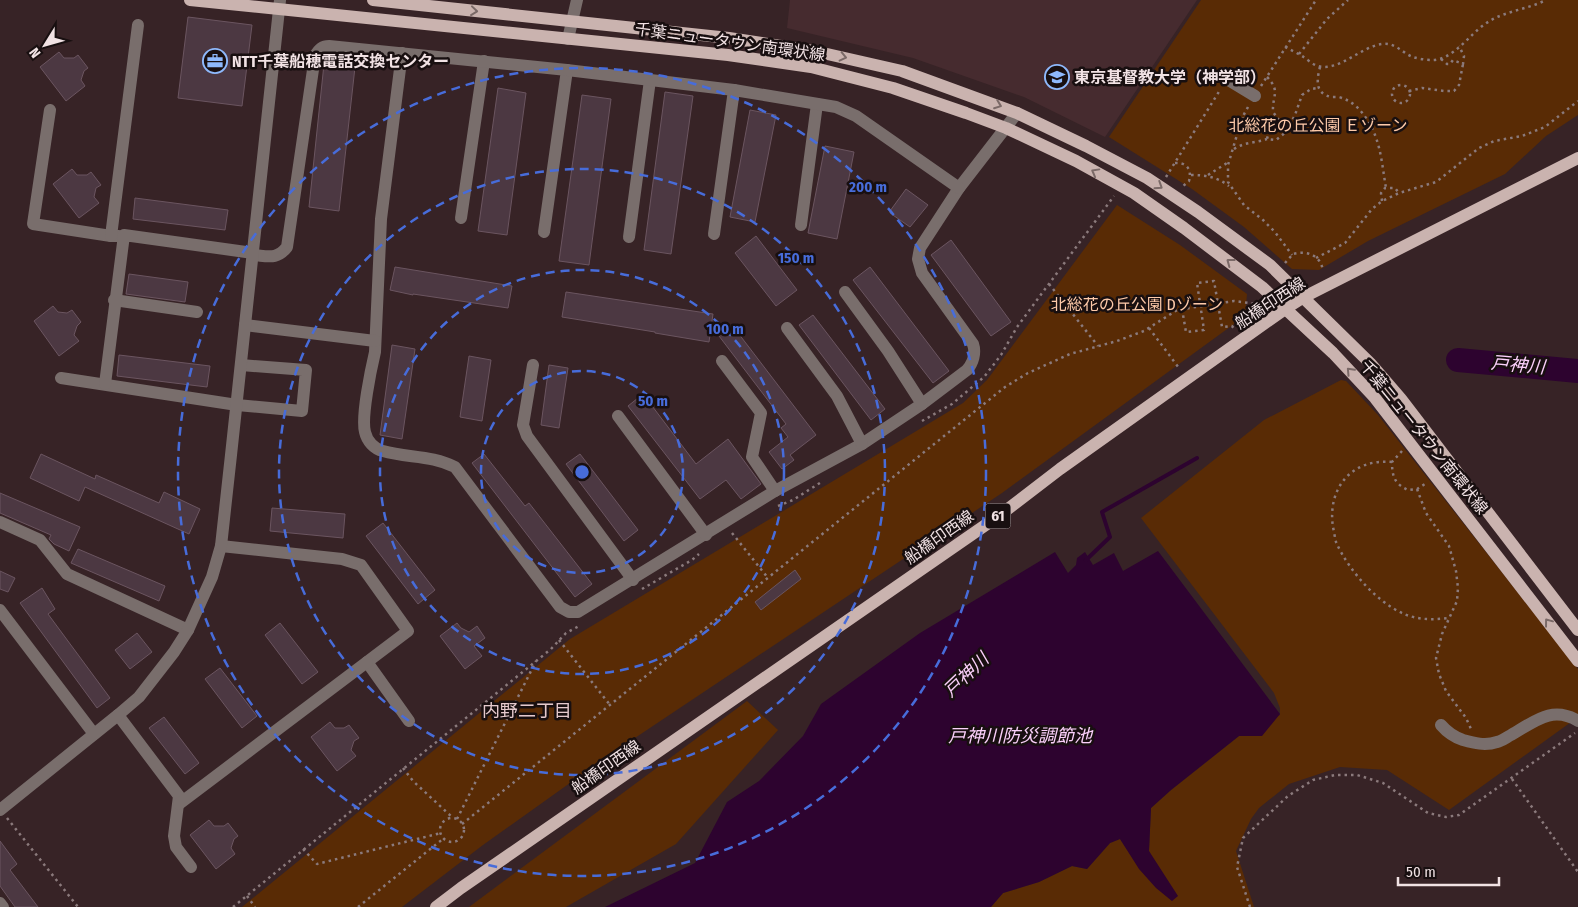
<svg xmlns="http://www.w3.org/2000/svg" width="1578" height="907" viewBox="0 0 1578 907" font-family="'Fira Sans Condensed','Noto Sans JP',sans-serif">
	<rect width="100%" height="100%" fill="#372326"/>
	<!-- built -->
	<path fill="#462b2f" d="M790,0h407l-92,137 -81,-40 -111,-39 -126,-30z"/>
	<!-- green -->
	<g fill="#592b05">
		<path d="M1201,0h377v115l-32,21 -41,38 -137,67 -49,29 -27,-1 -48,-42 -52,-38 -83,-52z"/>
		<path d="M1117,205l63,40 67,49 -2,22 -243,177 -397,265 -122,87 -81,62h-160l328,-268 393,-236 24,-23z"/>
		<path d="M1341,380l5,1 32,34 200,254v48l-129,93 -62,-40 -47,-3 -51,17 -30,24 -8,11 -15,32 18,56h-263l12,-14 36,-11 33,-16 15,3 23,-26 10,-4c16,25 30,43 52,62l-23,-50 2,-43 20,-18 68,-54 41,-21v-7l-6,-15 -133,-175 123,-98z"/>
		<path d="M747,701l31,29 -102,114 -110,63h-97z"/>
	</g>
	<!-- water -->
	<path fill="#2d032f" d="M1158,551l122,163 -18,22h-23l-68,54 -20,18 -2,43 29,45 -6,5 -16,-13 -17,-19 -19,-30 -10,4 -23,26 -15,-3 -33,16 -36,11 -12,14h-386l90,-44 32,-61 32,-21 44,-45 18,-32 99,-71 135,-81 13,21 8,-8 1,-7 8,-6 8,13 21,-12 9,18z"/>
	<g fill="none" stroke-linecap="round" stroke-linejoin="round">
		<!-- stream -->
		<path stroke="#2d032f" stroke-width="4" d="M1086,560l24,-23 -8,-25 95,-54"/>
		<!-- river -->
		<path stroke="#2d032f" stroke-width="24" d="M1458,360l120,11"/>
	</g>
	<!-- building -->
	<g fill="#4c3842" stroke="#6b5560">
		<path d="M188,17l64,8 -10,81 -64,-8z"/>
		<path d="M59,52l5,6h10l4,-3 10,13 -4,3 -3,9 4,6 -19,15 -26,-34z"/>
		<path d="M324,64l31,3 -16,144 -30,-4z"/>
		<path d="M498,88l28,5 -19,142 -29,-4z"/>
		<path d="M665,92l28,4 -22,158 -27,-4z"/>
		<path d="M582,95l29,4 -22,166 -30,-4z"/>
		<path d="M750,110l26,5 -21,107 -25,-5z"/>
		<path d="M825,146l29,6 -17,87 -29,-6z"/>
		<path d="M72,169l5,6h10l4,-3 10,13 -5,3 -2,9 5,6 -20,15 -26,-34z"/>
		<path d="M906,189l22,16 -18,22 -20,-14v-2z"/>
		<path d="M135,198l93,12 -3,20 -92,-11z"/>
		<path d="M756,236l41,54 -21,16 -41,-53z"/>
		<path d="M951,240l60,82 -20,14 -60,-81z"/>
		<path d="M395,267l117,19 -4,22 -95,-14v1l-23,-5z"/>
		<path d="M870,267l79,104 -16,12 -80,-103z"/>
		<path d="M129,274l59,8 -3,20 -59,-8z"/>
		<path d="M566,292l147,22 -4,28 -54,-9v-1l-93,-15z"/>
		<path d="M53,306l5,6 9,1 5,-3 9,12 -4,4 -3,9 5,6 -20,15 -25,-35z"/>
		<path d="M813,315l72,94 -14,11 -72,-95z"/>
		<path d="M732,325l84,110 -26,20 4,5 -12,9 -13,-17 19,-15 -7,-9 5,-4 -67,-88z"/>
		<path d="M392,345l23,4 -13,90 -22,-4z"/>
		<path d="M119,355l91,11 -3,21 -90,-11z"/>
		<path d="M469,356l22,4 -9,61 -22,-4z"/>
		<path d="M549,365l19,3 -9,60 -18,-3z"/>
		<path d="M643,394l53,70 32,-25 33,45 -20,15 -15,-19 -26,19 -72,-93z"/>
		<path d="M41,454l54,25 1,-4 63,28 5,-11 36,17 -11,25 -104,-47 -6,14 -49,-23z"/>
		<path d="M484,454l41,52 4,-3 63,81 -17,13 -103,-134z"/>
		<path d="M580,454l58,76 -14,11 -58,-77z"/>
		<path d="M0,493l80,34 -11,24 -15,-7 -5,-5 2,-4 -51,-22z"/>
		<path d="M272,508l73,6 -2,24 -73,-7z"/>
		<path d="M383,523l52,67 -17,14 -52,-68z"/>
		<path d="M78,549l87,37 -6,15 -88,-38z"/>
		<path d="M795,570l6,9 -40,31 -6,-8z"/>
		<path d="M0,571l15,7 -7,14 -8,-3z"/>
		<path d="M42,588l13,21 -7,5 62,84 -13,10 -77,-105z"/>
		<path d="M280,623l38,49 -16,12 -37,-49z"/>
		<path d="M457,623l4,5 8,4 8,-6 8,12 -11,8 8,10 -17,13 -25,-33z"/>
		<path d="M137,633l15,19 -22,17 -15,-19z"/>
		<path d="M220,668l37,48 -15,12 -37,-49z"/>
		<path d="M164,717l35,46 -14,11 -36,-46z"/>
		<path d="M330,722l5,6h9l5,-3 10,13 -5,3 -3,9 5,6 -19,15 -26,-34z"/>
		<path d="M209,820l5,6h10l4,-3 10,13 -4,3 -3,9 4,6 -19,15 -26,-34z"/>
		<path d="M0,841l17,23 -7,6 28,37h-23l-15,-21z"/>
	</g>
	<g fill="none" stroke-linecap="round" stroke-linejoin="round">
		<!-- path -->
		<g stroke="#8b7a7c" stroke-width="2.5" stroke-dasharray="2.5 4" stroke-linecap="butt">
			<path d="M1285,47c6,3 12,6 17,9 5,3 11,9 16,10 21,6 42,-19 64,-22 13,-2 20,9 31,13 6,2 14,3 19,3 21,0 37,-25 53,-36 18,-13 41,-14 61,-24"/>
			<path d="M1299,54l28,-35 21,-19"/>
			<path d="M1441,59l6,5h3l3,-4 10,4 1,-8 -5,-10"/>
			<path d="M1320,67c-3,12 -6,27 12,30 1,0 6,0 7,0 14,4 22,13 29,24 13,20 14,45 18,67"/>
			<path d="M1267,77c14,14 5,19 6,35l6,8 10,3"/>
			<circle cx="1401" cy="94" r="9"/>
			<path d="M1261,86l55,-86"/>
			<path d="M1409,91l13,-3 22,3h10l5,-6 4,-21"/>
			<path d="M1248,107l-6,11 -14,47v17l16,23 19,15 12,12 17,23"/>
			<path d="M1242,118l4,2 14,-1 9,12 -2,8 9,1 10,-8 9,-17 7,-20 9,-6 7,-1"/>
			<path d="M1234,149c10,-7 22,-6 33,-10"/>
			<path d="M1175,163c12,-1 17,7 14,18l-7,6"/>
			<path d="M1191,175c15,0 26,2 38,11"/>
			<path d="M1208,175l19,-12"/>
			<path d="M1166,177l54,-87"/>
			<path d="M1382,201l-1,-8 4,-5h10l4,5"/>
			<path d="M1316,258l29,-15 27,-34 10,-8 17,-8 37,-11 43,-34 15,-7 28,-5 23,-9 33,-26"/>
			<path d="M1285,263l8,-9c15,-4 28,2 30,17"/>
			<path d="M1049,284l49,62"/>
			<path d="M1182,309l4,23 18,-2 -7,-47 17,-2 8,46 10,-1 2,3"/>
			<path d="M1149,328l30,40"/>
			<path d="M922,421l30,-17 32,-27 17,-22 16,-28 97,-131"/>
			<path d="M1402,451l-10,11c0,15 3,22 16,28l9,-1 8,-5"/>
			<path d="M1392,462c-40,-4 -65,26 -59,65 1,5 2,11 3,15 13,30 49,71 82,76 11,2 21,1 31,0"/>
			<path d="M1417,489l9,24 23,33 7,25 2,17 -1,13 -15,33 -6,24 3,16 7,17 20,27 5,11"/>
			<path d="M778,506l15,-6 30,-19"/>
			<path d="M732,533l36,45"/>
			<path d="M642,589l50,-29 7,-6"/>
			<path d="M559,640l51,65"/>
			<path d="M403,768l10,13 40,37"/>
			<path d="M1512,779l66,93"/>
			<path d="M7,818l71,89"/>
			<circle cx="452" cy="830" r="12"/>
			<path d="M457,819l79,-158"/>
			<path d="M462,824l543,-437 23,-14 42,-19 47,-13 27,-10 33,-21 57,-9 23,3"/>
			<path d="M303,849l14,15 124,-31"/>
			<path d="M247,896l8,11"/>
			<path d="M233,907l318,-258 15,-16 13,-7"/>
			<path d="M358,907l86,-69"/>
			<path d="M1250,907l-13,-40 6,-29 45,-42 25,-16 22,-5h22l26,8 45,30 18,4 13,-2 116,-82"/>
		</g>
		<!-- minor -->
		<g stroke="#796e6c" stroke-width="12">
			<path d="M568,39l9,-39"/>
			<path d="M402,53l-21,166 -6,133c-4,17 -14,65 -10,80 2,9 9,17 18,19 24,7 49,4 72,16l105,140 9,5h9l197,-121 87,-47 60,-40 45,-34c6,-7 9,-17 6,-26l-51,-71 -4,-14 2,-11 39,-60 58,-75"/>
			<path d="M1227,79l28,17"/>
			<path d="M50,110l-17,114 78,12h8"/>
			<path d="M461,218l23,-157"/>
			<path d="M801,225l16,-121"/>
			<path d="M544,232l23,-162"/>
			<path d="M714,234l20,-144"/>
			<path d="M111,236l27,-211"/>
			<path d="M629,237l21,-157"/>
			<path d="M253,255c15,1 24,5 34,-8l28,-191c3,-6 7,-10 14,-10l238,24 167,20 102,17 20,9 103,72"/>
			<path d="M845,292l43,59 34,53"/>
			<path d="M114,300l83,12"/>
			<path d="M245,325l130,16"/>
			<path d="M787,328l50,68 25,48"/>
			<path d="M722,361l39,52 -9,44 23,34"/>
			<path d="M533,365l-10,60 4,11 106,144"/>
			<path d="M61,378l176,27 65,6 4,-41 -65,-5"/>
			<path d="M105,384l19,-149 129,18"/>
			<path d="M618,416l88,119"/>
			<path d="M0,522l40,18 27,34 121,56"/>
			<path d="M221,546l121,13 19,6 47,66 -41,31 42,59"/>
			<path d="M0,610l94,124"/>
			<path d="M118,715l61,81 -5,40 2,11 15,20"/>
			<path d="M1441,725c6,7 13,12 22,15 11,3 22,6 34,2 5,-1 10,-5 14,-7 23,-13 41,-30 67,-14"/>
			<path d="M179,804l188,-142"/>
			<path d="M0,810l118,-95 21,-18 35,-45 14,-22 24,-53 9,-31 10,-91 49,-455"/>
			<path d="M0,903l3,4"/>
		</g>
		<!-- major -->
		<g stroke="#cab3af" stroke-width="12">
			<path d="M190,0l538,55 83,12 82,21 73,25 40,15 70,33 58,32 50,35 78,59 71,66 42,45 203,263"/>
			<path d="M373,0l356,38 85,13 88,20 115,42 69,33 61,32 51,34 72,53 100,98 31,36 177,231"/>
			<path d="M436,907l25,-19 539,-373 60,-46 225,-160 19,-12 274,-139"/>
		</g>
	</g>
	<!-- one-way arrows -->
	<defs><path id="oneway-chevron" d="M-2-3.5L2.5 0L-2 3.5" fill="none" stroke-width="1.6" stroke-linecap="round" stroke-linejoin="round" transform="scale(1.25)"/></defs>
	<g stroke="#7a6967">
		<use href="#oneway-chevron" transform="translate(474 11) rotate(6)"/>
		<use href="#oneway-chevron" transform="translate(843 57) rotate(13)"/>
		<use href="#oneway-chevron" transform="translate(998 105) rotate(21)"/>
		<use href="#oneway-chevron" transform="translate(1095 172) rotate(-151)"/>
		<use href="#oneway-chevron" transform="translate(1159 186) rotate(33)"/>
		<use href="#oneway-chevron" transform="translate(1230 262) rotate(-143)"/>
		<use href="#oneway-chevron" transform="translate(1350 371) rotate(-133)"/>
		<use href="#oneway-chevron" transform="translate(1548 622) rotate(-127)"/>
	</g>
	<!-- distance rings -->
	<g fill="none" stroke="#476cda" stroke-width="2.5" stroke-dasharray="9 6">
		<circle cx="582" cy="472" r="101"/>
		<circle cx="582" cy="472" r="202"/>
		<circle cx="582" cy="472" r="303"/>
		<circle cx="582" cy="472" r="404"/>
	</g>
	<!-- icons -->
	<defs>
		<symbol id="office-ring" viewBox="-11 -11 22 22"><circle r="9.5" fill="#180f10" stroke="#8eb9fc" stroke-width="1.5"/><path d="M-6-3h4V-5.5h4V-3h4V5H-6ZM-1-4.5V-3h2v-1.5ZM-6 0V1H6V0Z" fill="#8eb9fc"/></symbol>
		<symbol id="university-ring" viewBox="-11 -11 22 22"><circle r="9.5" fill="#180f10" stroke="#8eb9fc" stroke-width="1.5"/><path d="M0-5L7-2L0 1L-7-2ZM-4 1L0 2.5L4 1V4Q0 6-4 4Z" fill="#8eb9fc"/></symbol>
	</defs>
	<g fill-rule="evenodd">
		<use href="#office-ring" x="201" y="47" width="28" height="28"/>
		<use href="#university-ring" x="1043" y="63" width="28" height="28"/>
	</g>
	<g text-anchor="middle" dominant-baseline="central" stroke-width="5" stroke-linejoin="round" paint-order="stroke">
		<!-- shield labels -->
		<rect fill="#180f10" stroke="#b0a3a4" stroke-width="1" x="985.5" y="503.5" width="25" height="25" rx="4"/>
		<g font-size="15" font-weight="bold" fill="#f1e2e4">
			<text x="998" y="516">61</text>
		</g>
		<!-- street labels -->
		<g font-size="16" fill="#f1e2e4" stroke="#180f10">
			<text transform="translate(730 42) rotate(8)">千葉ニュータウン南環状線</text>
			<text transform="translate(1270 303) rotate(-33)">船橋印西線</text>
			<text transform="translate(1424 437) rotate(51)">千葉ニュータウン南環状線</text>
			<text transform="translate(939 537) rotate(-35)">船橋印西線</text>
			<text transform="translate(606 767) rotate(-35)">船橋印西線</text>
		</g>
		<!-- poi labels -->
		<g font-size="16" font-weight="bold" fill="#f1e2e4" stroke="#180f10" text-anchor="start">
			<text x="232" y="61">NTT千葉船穂電話交換センター</text>
			<text x="1074" y="77">東京基督教大学（神学部）</text>
		</g>
		<!-- park labels -->
		<g font-size="16" fill="#fecaa9" stroke="#180f10">
			<text x="1318" y="125">北総花の丘公園 Ｅゾーン</text>
			<text x="1137" y="304">北総花の丘公園 Dゾーン</text>
		</g>
		<!-- water labels -->
		<g font-size="18" font-style="italic" fill="#fbd0fb" stroke="#180f10">
			<text transform="translate(1518 365) rotate(5)">戸神川</text>
			<text transform="translate(966 675) rotate(-44)">戸神川</text>
			<text x="1020" y="736">戸神川防災調節池</text>
		</g>
		<!-- neighbourhood labels -->
		<g font-size="18" fill="#e5c9cc" stroke="#180f10">
			<text x="527" y="711">内野二丁目</text>
		</g>
	</g>
	<circle cx="582" cy="472" r="8" fill="#476cda" stroke="#180f10" stroke-width="2.5"/>
	<g font-size="15" text-anchor="middle" font-weight="bold" fill="#476cda" stroke="#180f10" stroke-width="5" stroke-linejoin="round" paint-order="stroke">
		<text x="868" y="192">200 m</text>
		<text x="796" y="263">150 m</text>
		<text x="725" y="334">100 m</text>
		<text x="653" y="406">50 m</text>
	</g>
	<!-- north arrow -->
	<g transform="translate(45 45) rotate(233)" stroke="#180f10" stroke-width="4" paint-order="stroke">
	<path d="M0-4L9 19L0 12L-9 19Z" fill="#f1e2e4"/>
	<text y="-8" font-size="14" font-weight="bold" text-anchor="middle" fill="#f1e2e4">N</text>
	</g>
	<!-- scale -->
	<path d="M1398 877v8h101v-8" fill="none" stroke="#f1e2e4" stroke-width="2.5"/>
	<text x="1406" y="877" font-size="15" fill="#f1e2e4" stroke="#180f10" stroke-width="4" paint-order="stroke">50 m</text>
</svg>
